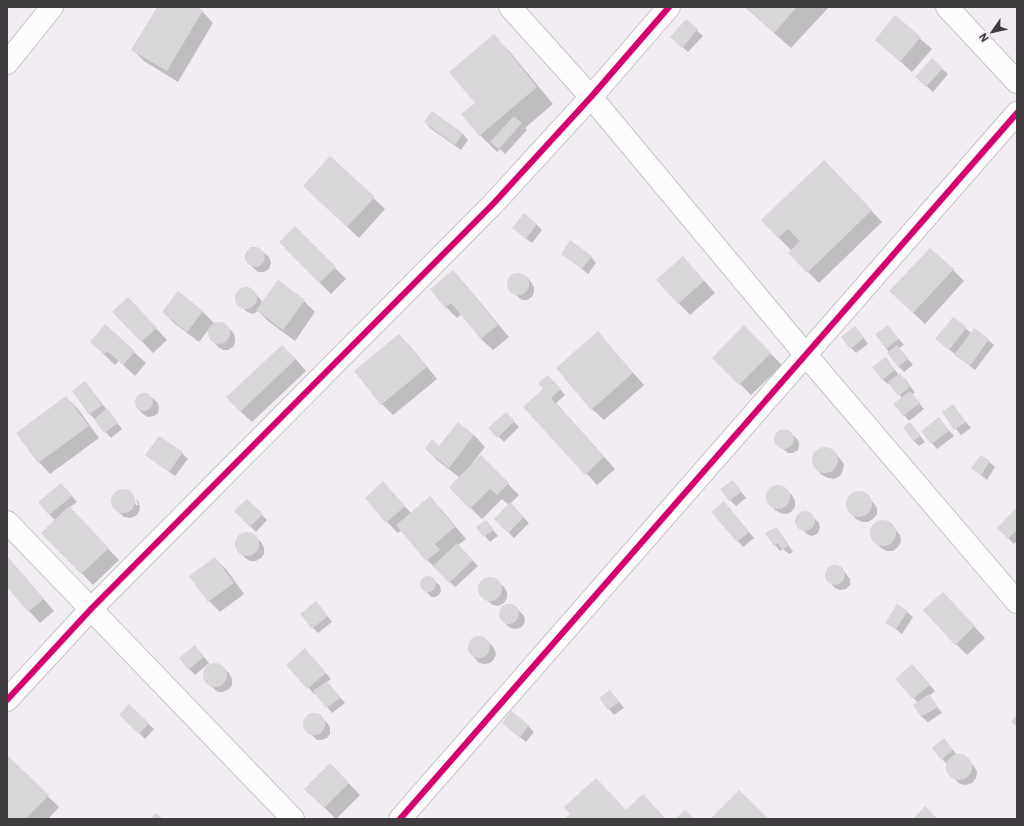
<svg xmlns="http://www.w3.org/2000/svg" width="1024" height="826" viewBox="0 0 1024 826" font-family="'IBM Plex Sans',sans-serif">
	<rect width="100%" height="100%" fill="#f1edf2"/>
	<!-- shadow -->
	<g fill="#0003">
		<path d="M158,7h37l7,4 11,12 -35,59 -34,-21 -11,-11z"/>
		<path d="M745,7h84l-38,41z"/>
		<path d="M895,17l37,32 -20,23 -36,-32z"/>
		<path d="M686,21l17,15 -15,16 -11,-10z"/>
		<path d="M493,36l17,16 43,52 -28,24 2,2 -22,24 -5,-5 -3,3 -17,-17 -17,-21 13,-11z"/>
		<path d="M932,60l16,14 -15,18 -11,-10z"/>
		<path d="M432,112l31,22 5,6 -7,10 -31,-22 -5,-6z"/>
		<path d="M331,157l54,52 -26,29 -44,-41z"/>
		<path d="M840,178l42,44 -63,61 -11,-11 -16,-21 -30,-30z"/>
		<path d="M536,224l6,6 -10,13 -13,-10z"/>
		<path d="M295,228l51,51 -15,15 -51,-52z"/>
		<path d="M252,247l6,1 11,9 2,6 -2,6 -5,3h-6l-11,-10 -2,-6 2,-5z"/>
		<path d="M562,253l29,4 5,6 -8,11z"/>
		<path d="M694,269l21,24 -25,22 -33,-35z"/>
		<path d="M953,270l11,11 -39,43 -23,-22z"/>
		<path d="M453,271l11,12 45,54 -16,13 -12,-11 -19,-25 -5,4 -11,-11z"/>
		<path d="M515,274h5l6,2 5,6 3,5v5l-2,5 -5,3h-5l-11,-9 -3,-4v-6l3,-5z"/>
		<path d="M245,288l6,1 10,11 1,3 42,-2 11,11 -20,29 -27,-20 -10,-10 -5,3 -6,-2 -10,-10 -1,-7 3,-5z"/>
		<path d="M178,292l25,20 12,12 7,-1 11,9 2,5v5l-2,5 -5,3h-5l-5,-3 -9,-11v-7l-10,13 -25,-19 -11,-11z"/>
		<path d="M139,310l28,30 -14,13 -39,-41z"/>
		<path d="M954,318l17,15 3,-4 20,16 -19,25 -33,-26z"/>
		<path d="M105,326l41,37 -11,13 -16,-15 -4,4 -24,-23z"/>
		<path d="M888,326l16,19 -5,3 14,17 -9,7 -6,-6 -12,-18z"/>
		<path d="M744,327l38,38 -31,30 -37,-37z"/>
		<path d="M598,333l46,52 -40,35 -12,-11z"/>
		<path d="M860,333l8,11 -12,9 -5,-5z"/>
		<path d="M399,335l11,11 27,33 -44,36 -11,-11z"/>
		<path d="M294,357l12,14 -54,51 -12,-11z"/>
		<path d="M885,358l14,17h1l6,5 9,13 -3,1 12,15 -15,12 -5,-6 -2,-17 -12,-15 -2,1 -6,-5z"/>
		<path d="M553,381l12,14 -9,8 59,66 -18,16 -72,-78z"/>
		<path d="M85,382l37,47 -11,9 -21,-24z"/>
		<path d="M146,393l11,9 2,5 -1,6 -4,3 -6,1 -5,-3 -6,-6 -1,-5 1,-6 4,-3z"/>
		<path d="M66,397l12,12 21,29 -49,36 -11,-12z"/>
		<path d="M953,406l18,22 -10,7 -18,-22z"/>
		<path d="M506,413l13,14 -15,15 -14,-14z"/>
		<path d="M939,419l15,17 -17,13 -5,-6z"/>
		<path d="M458,423l16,12 11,12 -14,18 10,-8 38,38 -9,9 19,19 -15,15 -19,-19 14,-14 -7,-6 -20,20 -32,-31 10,-10 -23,-18 -11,-11 13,-2z"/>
		<path d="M910,423l15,19 -6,4 -6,-6z"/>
		<path d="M782,430h5l11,10 1,5 -1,5 -5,3h-5l-11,-9 -1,-6 1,-5z"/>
		<path d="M160,437l22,16 6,6 -13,17 -23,-16 -5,-5z"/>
		<path d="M823,448l6,1 6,3 9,12 -1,6 -3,6 -6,3 -6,-1 -6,-3 -6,-6 -3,-6 1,-6 3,-6z"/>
		<path d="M989,462l6,5 -8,13 -14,-12z"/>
		<path d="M733,481l13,17 -10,8 -6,-6z"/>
		<path d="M383,483l28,30 19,-15 11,11 25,30 -8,6 20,21 -23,21 -28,-27 -25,-30 -4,3 -11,-11z"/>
		<path d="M776,486h5l5,4 6,5 3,6v6l-4,5 -5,2 -6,-1 -5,-3 -6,-6 -2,-5v-6l4,-5z"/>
		<path d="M67,490l10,12 -8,6 50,52 -26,25 -50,-52 12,-13 -6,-6z"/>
		<path d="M122,490l6,1 4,4 4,10h2l-2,-6 2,2 2,6 -1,5 -3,4 -6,2 -6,-1 -10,-9 -2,-6 1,-6 4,-4z"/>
		<path d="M856,493h6l6,3 9,12v6l-4,5 -5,3h-6l-6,-3 -9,-12v-6l4,-5z"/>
		<path d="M247,500l20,20 -11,12 -20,-21z"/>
		<path d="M729,508l25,30 -11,9 -30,-35z"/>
		<path d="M1017,509v32l-3,3 -16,-16z"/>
		<path d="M804,512l5,1 10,10 1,5 -2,5 -5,3 -5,-1 -10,-10 -2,-6 3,-5z"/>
		<path d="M486,521l12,15 -8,6 -13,-15z"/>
		<path d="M879,521h6l6,3 9,11 1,7 -3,5 -5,4h-6l-6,-3 -10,-11v-6l3,-6z"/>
		<path d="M776,528l5,6 12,18 -4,2 -6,-5 -3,2 -5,-6z"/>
		<path d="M250,533l11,9 3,6v6l-3,4 -5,3h-6l-5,-3 -9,-11v-6l3,-5 5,-2z"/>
		<path d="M7,557l47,54 -14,12 -33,-37z"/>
		<path d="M214,558l12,11 18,25 -24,18 -11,-11z"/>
		<path d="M835,565l6,2 9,12v6l-4,4 -6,1 -5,-2 -10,-11 1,-6 3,-4z"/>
		<path d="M427,577h4l9,9 1,5 -2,4 -4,2h-4l-9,-10 -1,-4 2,-4z"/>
		<path d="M487,578h6l11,9 3,5v6l-3,5 -6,3 -5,-1 -11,-9 -3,-5v-6l3,-4z"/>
		<path d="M508,604l6,1 10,11 1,6 -3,5 -6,2 -6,-1 -10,-10v-7l3,-5z"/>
		<path d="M954,605l31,33 -18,17 -11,-11z"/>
		<path d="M321,608l11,14 -14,11 -5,-5z"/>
		<path d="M907,612l6,5 -11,17 -15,-12z"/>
		<path d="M479,636l5,2 10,10 2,6 -2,5 -4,4 -5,1 -6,-1 -10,-11 -1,-5 2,-5 4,-4z"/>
		<path d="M200,652l9,11 -14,12 -15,-16z"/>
		<path d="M310,655l21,24 -4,3 18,21 -13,10 -16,-21 -2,2 -26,-29z"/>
		<path d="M212,664h6l11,9 3,6v6l-3,4 -6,3h-5l-11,-9 -3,-6v-6l3,-5z"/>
		<path d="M918,671l17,20 -6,5 13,17 -14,9 -6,-5 -7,-12 3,-2 -21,-24z"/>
		<path d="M615,697l9,11 -10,7 -14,-17z"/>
		<path d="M129,706l25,23 -9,10 -19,-19z"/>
		<path d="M313,714h5l10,10 2,4v6l-3,4 -5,2h-5l-10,-10 -3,-4 1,-5 3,-5z"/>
		<path d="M528,726l6,6 -8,10 -18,-14z"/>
		<path d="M944,739l13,16 6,1 11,10 3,6 -1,6 -4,5 -6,2 -6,-1 -11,-10 -2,-5v-5l-5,-5z"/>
		<path d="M7,757l52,50 -11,12h-41z"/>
		<path d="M330,764l30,31 -24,24 -30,-30z"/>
	</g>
	<!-- building -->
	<g fill="#d9d6da">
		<path d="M157,7h40l6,3 -36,61 -36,-21z"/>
		<path d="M746,7h51l-23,26z"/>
		<path d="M895,15l26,22 -21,25 -25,-22z"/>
		<path d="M686,19l12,10 -16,19 -12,-11z"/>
		<path d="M494,34l43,53 -58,49 -18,-22 14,-11 -26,-31z"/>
		<path d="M932,58l11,10 -17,19 -11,-10z"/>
		<path d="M432,111l31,22 -8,12 -31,-23z"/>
		<path d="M514,116l8,7 -23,26 -9,-7z"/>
		<path d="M330,156l45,41 -28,30 -44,-41z"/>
		<path d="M824,160l48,50 -65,63 -19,-20 12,-12 -12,-12 -10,9 -17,-18z"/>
		<path d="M524,213l13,11 -11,15 -14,-11z"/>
		<path d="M295,226l41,41 -17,16 -40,-41z"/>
		<path d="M570,240l22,16 -10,13 -21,-15z"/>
		<circle cx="255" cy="257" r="10"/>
		<path d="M930,248l24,21 -41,44 -24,-22z"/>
		<path d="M683,256l21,25 -26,23 -22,-24z"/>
		<path d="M453,270l45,55 -17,14 -30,-36 -6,5 -15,-19z"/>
		<circle cx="518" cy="284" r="11"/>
		<path d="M278,280l27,20 -22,30 -27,-20z"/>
		<circle cx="246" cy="298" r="11"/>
		<path d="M178,291l25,20 -16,21 -25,-20z"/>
		<path d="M128,297l29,31 -16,14 -29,-30z"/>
		<path d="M953,317l14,10 -18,23 -14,-11z"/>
		<circle cx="219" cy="333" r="11"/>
		<path d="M105,324l30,27 -12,14 -16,-14 -3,3 -14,-12z"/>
		<path d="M744,325l27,28 -32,32 -27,-27z"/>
		<path d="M888,325l11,14 -13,10 -11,-15z"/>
		<path d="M855,326l9,12 -14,11 -9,-12z"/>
		<path d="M974,328l15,11 -19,27 -16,-11z"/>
		<path d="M598,331l35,42 -42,37 -35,-42z"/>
		<path d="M399,334l28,33 -46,38 -27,-34z"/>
		<path d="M282,345l14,14 -56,53 -14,-15z"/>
		<path d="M897,345l11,14 -10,8 -11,-14z"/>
		<path d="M886,357l9,13 -13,10 -10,-13z"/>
		<path d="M900,373l10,14 -12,9 -10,-14z"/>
		<path d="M548,375l13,14 -10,9 53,59 -19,18 -62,-68 20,-18 -5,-6z"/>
		<path d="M85,381l17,24 -13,10 -17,-24z"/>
		<path d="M910,391l10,12 -17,13 -10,-12z"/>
		<circle cx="144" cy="402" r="9"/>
		<path d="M66,396l23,30 -51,37 -22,-30z"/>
		<path d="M953,404l13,18 -12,8 -12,-18z"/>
		<path d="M107,408l11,15 -14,10 -10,-14z"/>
		<path d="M506,412l9,9 -18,17 -9,-10z"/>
		<path d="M939,417l10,14 -18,13 -10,-13z"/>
		<path d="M458,422l16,13 -25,33 -24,-19 7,-10 7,7z"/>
		<path d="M910,422l10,14 -7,5 -10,-14z"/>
		<circle cx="784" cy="439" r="10"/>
		<path d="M159,436l24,16 -14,20 -24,-17z"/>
		<circle cx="825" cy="460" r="13"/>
		<path d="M481,455l28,28 -12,12 -7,-6 -20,20 -21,-22z"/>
		<path d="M981,455l9,6 -9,14 -10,-7z"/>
		<path d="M733,480l8,12 -12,9 -9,-12z"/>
		<path d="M383,481l22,25 -19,17 -21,-25z"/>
		<path d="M61,483l11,13 -23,19 -11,-13z"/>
		<circle cx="778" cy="497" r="12"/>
		<circle cx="123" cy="501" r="12"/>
		<circle cx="859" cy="504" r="13"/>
		<path d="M430,496l25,31 -20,17 5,6 -14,11 -30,-36z"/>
		<path d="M247,499l16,15 -13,13 -16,-16z"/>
		<path d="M724,501l25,31 -12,10 -26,-30z"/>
		<path d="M510,502l14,15 -16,16 -14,-14z"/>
		<path d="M69,506l40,42 -28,26 -40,-41z"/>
		<path d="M1017,507v23l-9,9 -11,-11z"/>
		<circle cx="805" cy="521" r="10"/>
		<path d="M486,520l8,10 -11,7 -7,-10z"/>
		<circle cx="883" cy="533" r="13"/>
		<path d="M776,527l12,19 -6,4 -4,-7 -4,3 -9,-13z"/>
		<circle cx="247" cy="544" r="12"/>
		<path d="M457,543l16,17 -24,23 -16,-17z"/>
		<path d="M7,556l37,43 -16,13 -21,-25z"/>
		<path d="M215,557l19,26 -26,19 -19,-26z"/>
		<circle cx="835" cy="575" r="10"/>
		<circle cx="428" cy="584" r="8"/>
		<circle cx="490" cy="589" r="12"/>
		<path d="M943,592l32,34 -20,19 -32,-35z"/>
		<path d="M316,601l12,15 -16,13 -12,-15z"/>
		<circle cx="509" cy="614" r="10"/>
		<path d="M897,604l11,7 -12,18 -11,-6z"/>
		<circle cx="479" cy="647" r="11"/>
		<path d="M195,645l9,12 -16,13 -9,-12z"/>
		<path d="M305,648l21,25 -19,16 -21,-24z"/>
		<circle cx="215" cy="675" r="12"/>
		<path d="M912,664l18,21 -17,14 -18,-20z"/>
		<path d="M327,681l13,17 -14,10 -13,-17z"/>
		<path d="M610,690l9,12 -11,8 -9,-12z"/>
		<path d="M929,694l9,13 -17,10 -8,-12z"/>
		<path d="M129,704l20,19 -10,11 -20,-19z"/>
		<path d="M511,711l18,14 -9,12 -18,-14z"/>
		<circle cx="314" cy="724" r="11"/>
		<path d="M1017,714v13l-6,-5z"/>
		<path d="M944,738l9,12 -12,10 -9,-12z"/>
		<circle cx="959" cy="767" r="13"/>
		<path d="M7,755l42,40 -23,24h-19z"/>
		<path d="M330,763l19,20 -25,25 -20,-19z"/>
		<path d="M596,778l30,32 17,-16 23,25h-102l6,-5 -6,-7z"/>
		<path d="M739,790l30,29h-59z"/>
		<path d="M925,806l13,13h-25z"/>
		<path d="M685,810l9,9h-19z"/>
		<path d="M156,813l7,6h-12z"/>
	</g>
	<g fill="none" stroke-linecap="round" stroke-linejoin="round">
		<defs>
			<g id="minor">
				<path d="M510,7l81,90 214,257 212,248"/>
				<path d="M947,7l70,75"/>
				<path d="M7,63l45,-56"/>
				<path d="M7,522l286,297"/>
				<path d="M7,700l84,-91 402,-405 98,-107 78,-90"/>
				<path d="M400,819l617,-706"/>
			</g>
		</defs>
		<!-- minor casing -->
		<use href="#minor" stroke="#c6c3c7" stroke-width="24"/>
		<!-- minor -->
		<use href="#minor" stroke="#fdfcfd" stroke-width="22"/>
		<defs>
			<g id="cycleway">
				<path d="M7,700l84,-91 402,-405 98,-107 78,-90"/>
				<path d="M400,819l617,-706"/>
			</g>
		</defs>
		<!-- cycleway casing -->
		<use href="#cycleway" stroke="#f2ecf3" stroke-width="8"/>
		<!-- cycleway -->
		<use href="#cycleway" stroke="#d6006c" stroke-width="6"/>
	</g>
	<!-- border -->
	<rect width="1024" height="826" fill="none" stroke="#3e3c3f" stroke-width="16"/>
	<!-- north arrow -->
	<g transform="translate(992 32) rotate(236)" stroke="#f2ecf3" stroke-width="3" paint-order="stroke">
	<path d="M0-3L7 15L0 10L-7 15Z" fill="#3e3c3f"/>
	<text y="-6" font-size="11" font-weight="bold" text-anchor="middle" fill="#3e3c3f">N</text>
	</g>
</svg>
